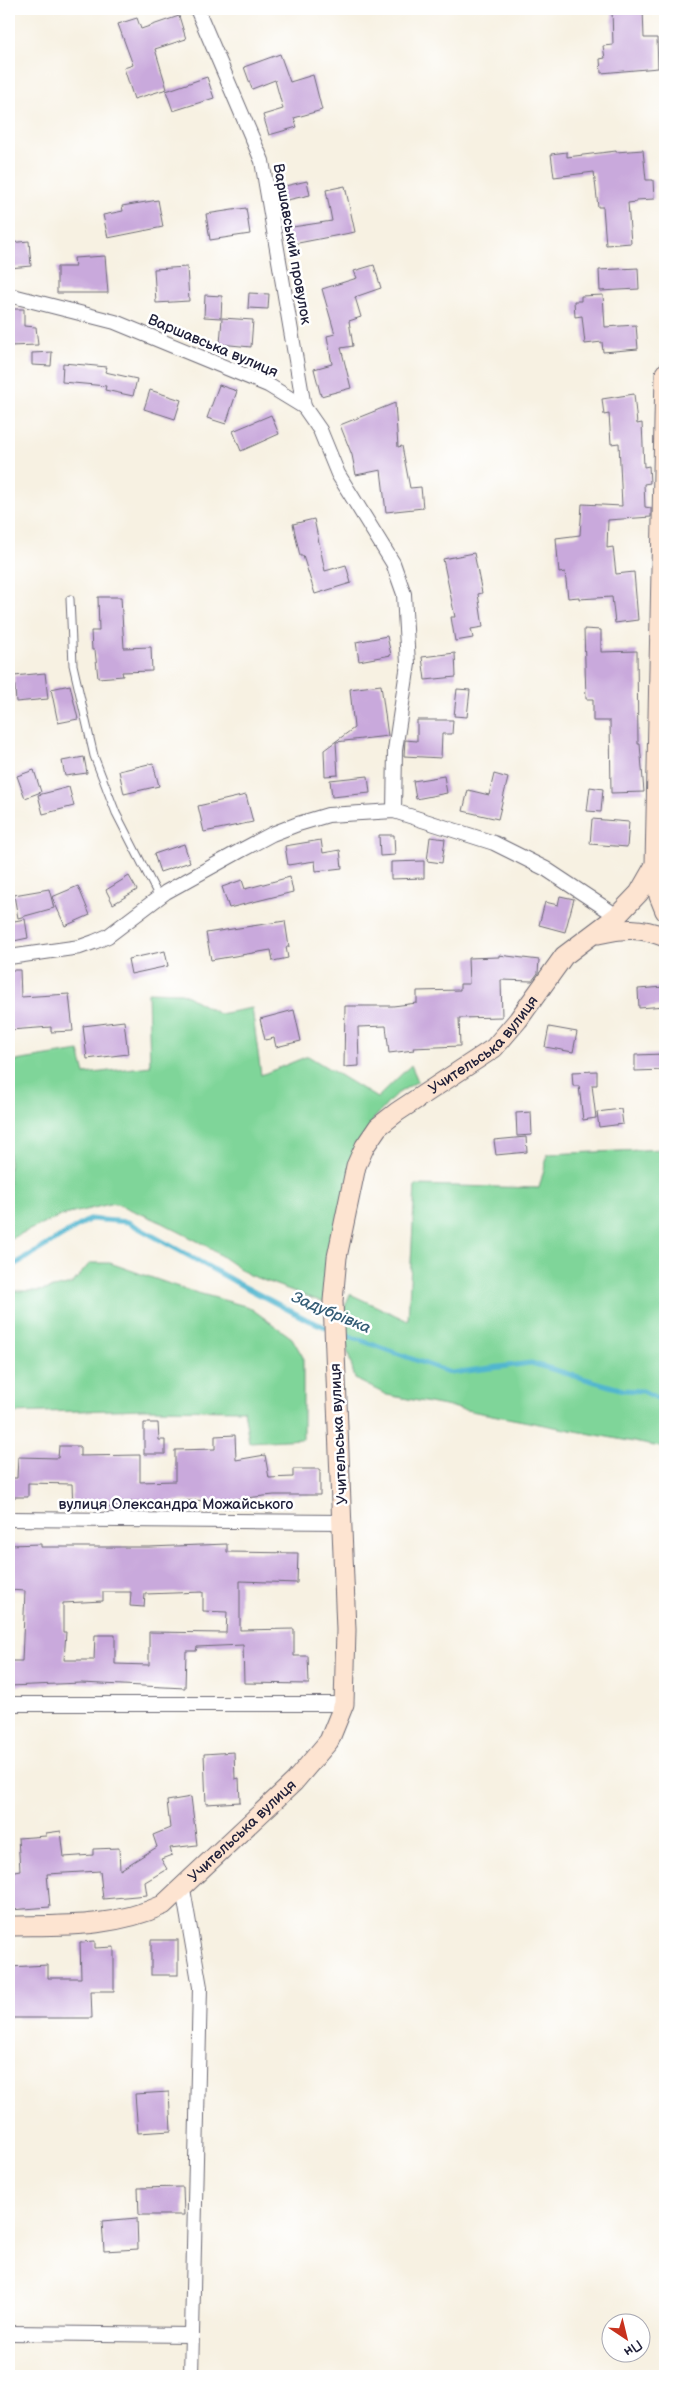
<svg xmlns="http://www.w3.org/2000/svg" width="674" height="2385" viewBox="0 0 674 2385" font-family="'Balsamiq Sans',sans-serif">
	<rect width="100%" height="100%" fill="#fff"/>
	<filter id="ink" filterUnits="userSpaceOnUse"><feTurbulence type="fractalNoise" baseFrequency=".02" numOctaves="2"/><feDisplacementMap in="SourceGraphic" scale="10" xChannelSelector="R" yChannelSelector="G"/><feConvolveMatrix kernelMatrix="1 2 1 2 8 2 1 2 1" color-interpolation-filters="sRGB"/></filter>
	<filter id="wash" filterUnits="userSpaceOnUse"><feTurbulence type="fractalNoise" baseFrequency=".0096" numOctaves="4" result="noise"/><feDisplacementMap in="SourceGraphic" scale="20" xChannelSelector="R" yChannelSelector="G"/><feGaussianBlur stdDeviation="1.12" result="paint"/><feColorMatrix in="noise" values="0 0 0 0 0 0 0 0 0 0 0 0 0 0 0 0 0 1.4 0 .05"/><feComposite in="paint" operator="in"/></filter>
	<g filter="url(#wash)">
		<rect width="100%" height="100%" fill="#f7f1e2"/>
		<!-- green -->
		<g fill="#7fd599" stroke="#507c6a">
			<path d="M148,992l34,1 37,21 33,-6 9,67 47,-19 69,42 34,-33 7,16 -23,14 -22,25 -45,184 -79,-29 -44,-30 -51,-26 -40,-16 -53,13 -52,23v-177l70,-11 6,23 65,-8z"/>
			<path d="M665,1149v299l-278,-53 -32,-16 -8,-30 -5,-35 8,-20 58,27 7,-136 124,3 9,-34z"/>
			<path d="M90,1263h20l77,27 62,17 43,31 11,19v82l-54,3 -5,-32 -98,-1 -137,4v-122h30l33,-7z"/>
		</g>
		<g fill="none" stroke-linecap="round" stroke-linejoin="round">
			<!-- stream -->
			<g stroke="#51b6cf" stroke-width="5">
				<path d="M9,1268l81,-49 38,3 113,63 65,34 24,10"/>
				<path d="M338,1332l113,41 80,-10 92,27 20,1 22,11"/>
			</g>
		</g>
		<g id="blocks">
			<!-- building -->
			<g fill="#c9a9dc" fill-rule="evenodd">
				<path d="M612,9h31l1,29h13l1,30 -57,5 -1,-14 5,-1 -2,-12 10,-1z"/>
				<path d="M179,16l7,23 -31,10 12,40 -33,10 -10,-31 9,-3 -15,-41 19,-6 4,11z"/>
				<path d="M280,54l10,28 23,-7 9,35 -28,8 3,9 -28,8 -6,-20 20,-6 -8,-29 -23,9 -8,-22z"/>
				<path d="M207,77l7,21 -41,13 -7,-20z"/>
				<path d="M643,150l3,30h7l1,19 -18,1v2l-8,1 3,40 -25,2 -3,-38h-5l-4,-35 -40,5 -3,-23 16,-2v5l49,-6v1z"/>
				<path d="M307,181l3,14 -32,7 -2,-14z"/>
				<path d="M345,186l10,46 -67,13 -2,-17 46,-7 -6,-31z"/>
				<path d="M158,200l5,27 -55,11 -5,-23 20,-4 -1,-5z"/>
				<path d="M246,208l4,26 -40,6 -4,-26z"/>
				<path d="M29,241l2,25 -22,2v-25z"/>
				<path d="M105,256l3,37h-51v-26h18l-1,-9z"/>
				<path d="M374,265l7,23 -26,9 6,20 -12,4 4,25 -12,2 10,40 -30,8 -7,-27 18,-5 -5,-28 8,-2 -13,-45 35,-11 -3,-7z"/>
				<path d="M187,267l2,34 -33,2 -2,-34z"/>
				<path d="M638,268l1,21 -39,2 -1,-21z"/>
				<path d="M249,293l20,1 -1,15 -20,-1z"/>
				<path d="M205,295l17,1 -1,22 -17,-1z"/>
				<path d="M603,295l2,32 31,-2 2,24 -35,3 -1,-10 -17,2 -3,-28 -7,1 -1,-16h7v-5z"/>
				<path d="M9,309h15v17l12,1 2,18 -29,1z"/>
				<path d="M222,318l31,2 -2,27 -31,-3z"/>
				<path d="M52,352l-1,14 -19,-1v-12z"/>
				<path d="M63,363l44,4 -2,5 32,7 -4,17 -28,-6 1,-4 -44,-4z"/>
				<path d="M219,385l18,6 -11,33 -19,-6z"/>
				<path d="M150,390l31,10 -6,19 -31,-10z"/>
				<path d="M634,394l3,30 5,-1 2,44 5,-1 1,17 -6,1 1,23 6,1v9l-43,3 -1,28 6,-1 3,27 18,-2 4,48 -23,3 -3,-26 -33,2v-2l-11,1 -3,-26 -6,1 -3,-35 24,-3 2,-31 40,2 -3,-63 -8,1 -2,-30 -5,1 -2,-16z"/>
				<path d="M395,403l3,44 4,-1 8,42 11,-1 2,21 -37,4 -5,-42 -25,5 -4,-20 -12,-30z"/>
				<path d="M271,415l8,19 -38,17 -8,-20z"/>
				<path d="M314,519l11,52 21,-6 5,18 -36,11 -12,-38h-3l-7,-32z"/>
				<path d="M474,553l8,40 -4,1 5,33 -12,2 2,9 -18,3 -4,-24h4l-12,-58z"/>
				<path d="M98,597h23l3,51 27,-1 1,24 -30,1 1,4 -25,2 -3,-28h-3l-1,-19h8z"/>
				<path d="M584,629l17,1v22l36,-1 1,93h2l4,48 -33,1 -1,-72h-17v-22h-7z"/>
				<path d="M387,636l4,19 -32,6 -3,-19z"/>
				<path d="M455,653l1,24 -31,3 -3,-23z"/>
				<path d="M45,673l3,26 -32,3 -2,-26z"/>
				<path d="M70,685l8,34 -20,4 -7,-34z"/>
				<path d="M381,685l7,51 -52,6 2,33 -13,1 -1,-26 30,-22 -4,-39z"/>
				<path d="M457,689l13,1 -3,27 -13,-1z"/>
				<path d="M417,720h36l-1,14h-10l-1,24 -37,-2 1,-16 12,1z"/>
				<path d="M84,757l3,16 -22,3 -3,-15z"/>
				<path d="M153,763l6,23 -35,8 -5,-23z"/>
				<path d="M34,770l7,22 -16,6 -8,-22z"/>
				<path d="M494,774l14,4 -10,41 -35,-8 5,-21 21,5z"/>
				<path d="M368,776l2,17 -38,4 -2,-17z"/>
				<path d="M444,776l3,17 -31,6 -3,-18z"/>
				<path d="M69,787l5,19 -31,8 -5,-19z"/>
				<path d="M590,787l13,2 -2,23 -14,-1z"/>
				<path d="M246,795l7,27 -49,10 -6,-26z"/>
				<path d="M592,819l37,3 -2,25 -37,-3z"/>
				<path d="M379,835h15l1,20 -15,1z"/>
				<path d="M430,837l15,2 -3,24 -15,-2z"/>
				<path d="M321,840l2,13 17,-3 2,18 -26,3 -1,-10 -27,4 -3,-19z"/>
				<path d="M184,844l6,18 -30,10 -6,-18z"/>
				<path d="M424,861v17l-33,1v-17z"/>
				<path d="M129,876l8,14 -24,14 -7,-14z"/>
				<path d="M290,877l3,15 -64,16 -7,-21 20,-7 3,9z"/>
				<path d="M78,886l12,29 -25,11 -13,-29z"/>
				<path d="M49,889l5,19 -36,10 -4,-23z"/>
				<path d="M560,896l14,3 -9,33 -26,-7 6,-23 13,3z"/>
				<path d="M25,919l3,19 -19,4v-20z"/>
				<path d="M285,921l4,26h-3l2,11 -15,3 -2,-11 -60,10 -5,-27z"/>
				<path d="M165,951l3,15 -37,8 -3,-15z"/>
				<path d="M499,955l40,5 -1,13 -6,8 -31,-1 1,37 -43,1 1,28 -47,2 1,2 -25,3 -3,-27 -28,1 1,39 -15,1 1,-61h48l24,-3v-12l43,-1v-6h9l-1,-26 31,-1z"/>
				<path d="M9,970h11l1,27 48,-3 4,37 -22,1v-5l-41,3z"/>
				<path d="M665,987v19l-26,2 -1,-19z"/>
				<path d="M294,1010l7,31 -25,6 -2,-9 -9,2 -5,-21z"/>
				<path d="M124,1021l4,33 -41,5 -4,-33z"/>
				<path d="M549,1027l28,5 -4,20 -28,-5z"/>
				<path d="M665,1054v16l-30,1v-16z"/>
				<path d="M597,1071v14h-5l4,33 -13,2 -4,-34h-6l-1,-14z"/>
				<path d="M621,1109l2,15 -24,3 -2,-15z"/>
				<path d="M531,1112l1,23 -15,1 -1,-23z"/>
				<path d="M526,1137l1,15 -31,3 -2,-15z"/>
				<path d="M144,1423h14l1,17h6v14h-21z"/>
				<path d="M235,1435l1,25 29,-5 4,23 24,-1v-8h27v26h-46l-38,4v9h-14v-8l-100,2v5l-49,1 -1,-24 -44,-1v14h-19v-19h8l1,-21 40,1 1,-12h21v10l60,-1v27l35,-1v-31l40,-1v-13z"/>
				<path d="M41,1544v3h108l78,-3v8l71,1 -1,30 -57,-2v49l54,-1v27h14l1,28 -65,-1 -1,-38 -46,2 -1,4h-10l-1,37 -104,-5 -72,3v-25h13l3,-70 -16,-1v-45zM103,1592h28l-1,14 14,1 1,-13 58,-2v19l24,1 -1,21 -77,-1v33l-34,-1v-29h-20l-1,25h-30l2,-28h-3v-29l40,-2z"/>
				<path d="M234,1752l1,27 4,-1 1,24 -34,2 -2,-50z"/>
				<path d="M191,1797l6,48 -27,3 2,7 -11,4 6,10 -22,13 2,13 -44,4 -3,-28 -53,3 3,33 -39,3 -2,-11v-27l11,-2 -2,-32 28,-2v-3l15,-2 3,26 29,-2v-6l26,-1 1,22 37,-23 -4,-12 17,-7 -3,-27z"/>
				<rect x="151" y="1940" width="27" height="35"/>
				<path d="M95,1941v7l19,-1v44h-23l1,27h-83v-51l39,-2v13h33l-1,-36z"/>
				<path d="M169,2092l2,39 -33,2 -3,-39z"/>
				<path d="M183,2187l1,28h-45l-1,-27z"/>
				<path d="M137,2218l1,31 -34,2 -2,-30z"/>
			</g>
		</g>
	</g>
	<g filter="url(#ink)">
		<use href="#blocks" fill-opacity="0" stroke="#6d6a75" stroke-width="1"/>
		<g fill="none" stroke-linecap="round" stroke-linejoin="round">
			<defs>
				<path id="lane" d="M70,599l3,66 21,91 22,57 43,84"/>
				<g id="street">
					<path d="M197,9l65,152 42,246"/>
					<path d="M9,295l106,27 153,63 36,22 16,23 18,44 55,89 11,31 4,70 -13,86 -1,61"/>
					<path d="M9,957l71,-10 14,-5 14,-6 58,-44 74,-41 32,-17 26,-10 30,-9 66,-4 100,32 52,26 71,47"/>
					<path d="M9,1519l334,3"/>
					<path d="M9,1704h335"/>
					<path d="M183,1889l17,98 -9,389"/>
					<path d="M9,2333l183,2"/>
				</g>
				<g id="secondary">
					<path d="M665,373l-10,492 4,31 6,15"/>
					<path d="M598,934c26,-6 42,-7 67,3"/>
					<path id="s1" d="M9,1926c54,-1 103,2 154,-21l131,-123 35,-41 15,-37 2,-74 -13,-329 4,-44 19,-91 9,-20 13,-19 19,-15 97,-64 24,-28 46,-64 53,-40 22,-23 16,-28"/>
				</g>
			</defs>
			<!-- lane casing -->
			<use href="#lane" stroke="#6d6a75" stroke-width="9"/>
			<!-- street casing -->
			<use href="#street" stroke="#6d6a75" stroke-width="16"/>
			<!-- secondary casing -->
			<use href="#secondary" stroke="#6d6a75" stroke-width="21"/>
			<!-- lane -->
			<use href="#lane" stroke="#fff" stroke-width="7"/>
			<!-- street -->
			<use href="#street" stroke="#fff" stroke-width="14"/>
			<!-- secondary -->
			<use href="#secondary" stroke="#fde4d1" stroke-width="19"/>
		</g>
	</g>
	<g text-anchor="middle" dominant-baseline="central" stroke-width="5" stroke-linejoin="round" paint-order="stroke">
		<!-- street labels -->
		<g font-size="15" fill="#22223b" stroke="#fff">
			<text transform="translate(292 244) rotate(80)">Варшавський провулок</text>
			<text transform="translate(213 346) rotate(23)">Варшавська вулиця</text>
			<text stroke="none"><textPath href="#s1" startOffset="1150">Учительська вулиця</textPath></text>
			<text transform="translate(339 1434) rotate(-93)">Учительська вулиця</text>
			<text x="176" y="1504">вулиця Олександра Можайського</text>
			<text stroke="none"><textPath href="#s1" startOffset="265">Учительська вулиця</textPath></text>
		</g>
		<!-- water labels -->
		<g font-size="16" font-style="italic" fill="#355d76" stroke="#fff">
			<text transform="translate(331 1313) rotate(23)">Задубрівка</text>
		</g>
	</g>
	<!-- margin -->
	<rect width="674" height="2385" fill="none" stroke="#fff" stroke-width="30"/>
	<!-- north arrow -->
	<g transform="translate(626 2338) rotate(145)"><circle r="24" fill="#ffffff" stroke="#a7a7b1"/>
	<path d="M0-4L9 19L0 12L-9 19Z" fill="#c8321e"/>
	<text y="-8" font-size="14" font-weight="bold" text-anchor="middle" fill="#22223b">Пн</text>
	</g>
</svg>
